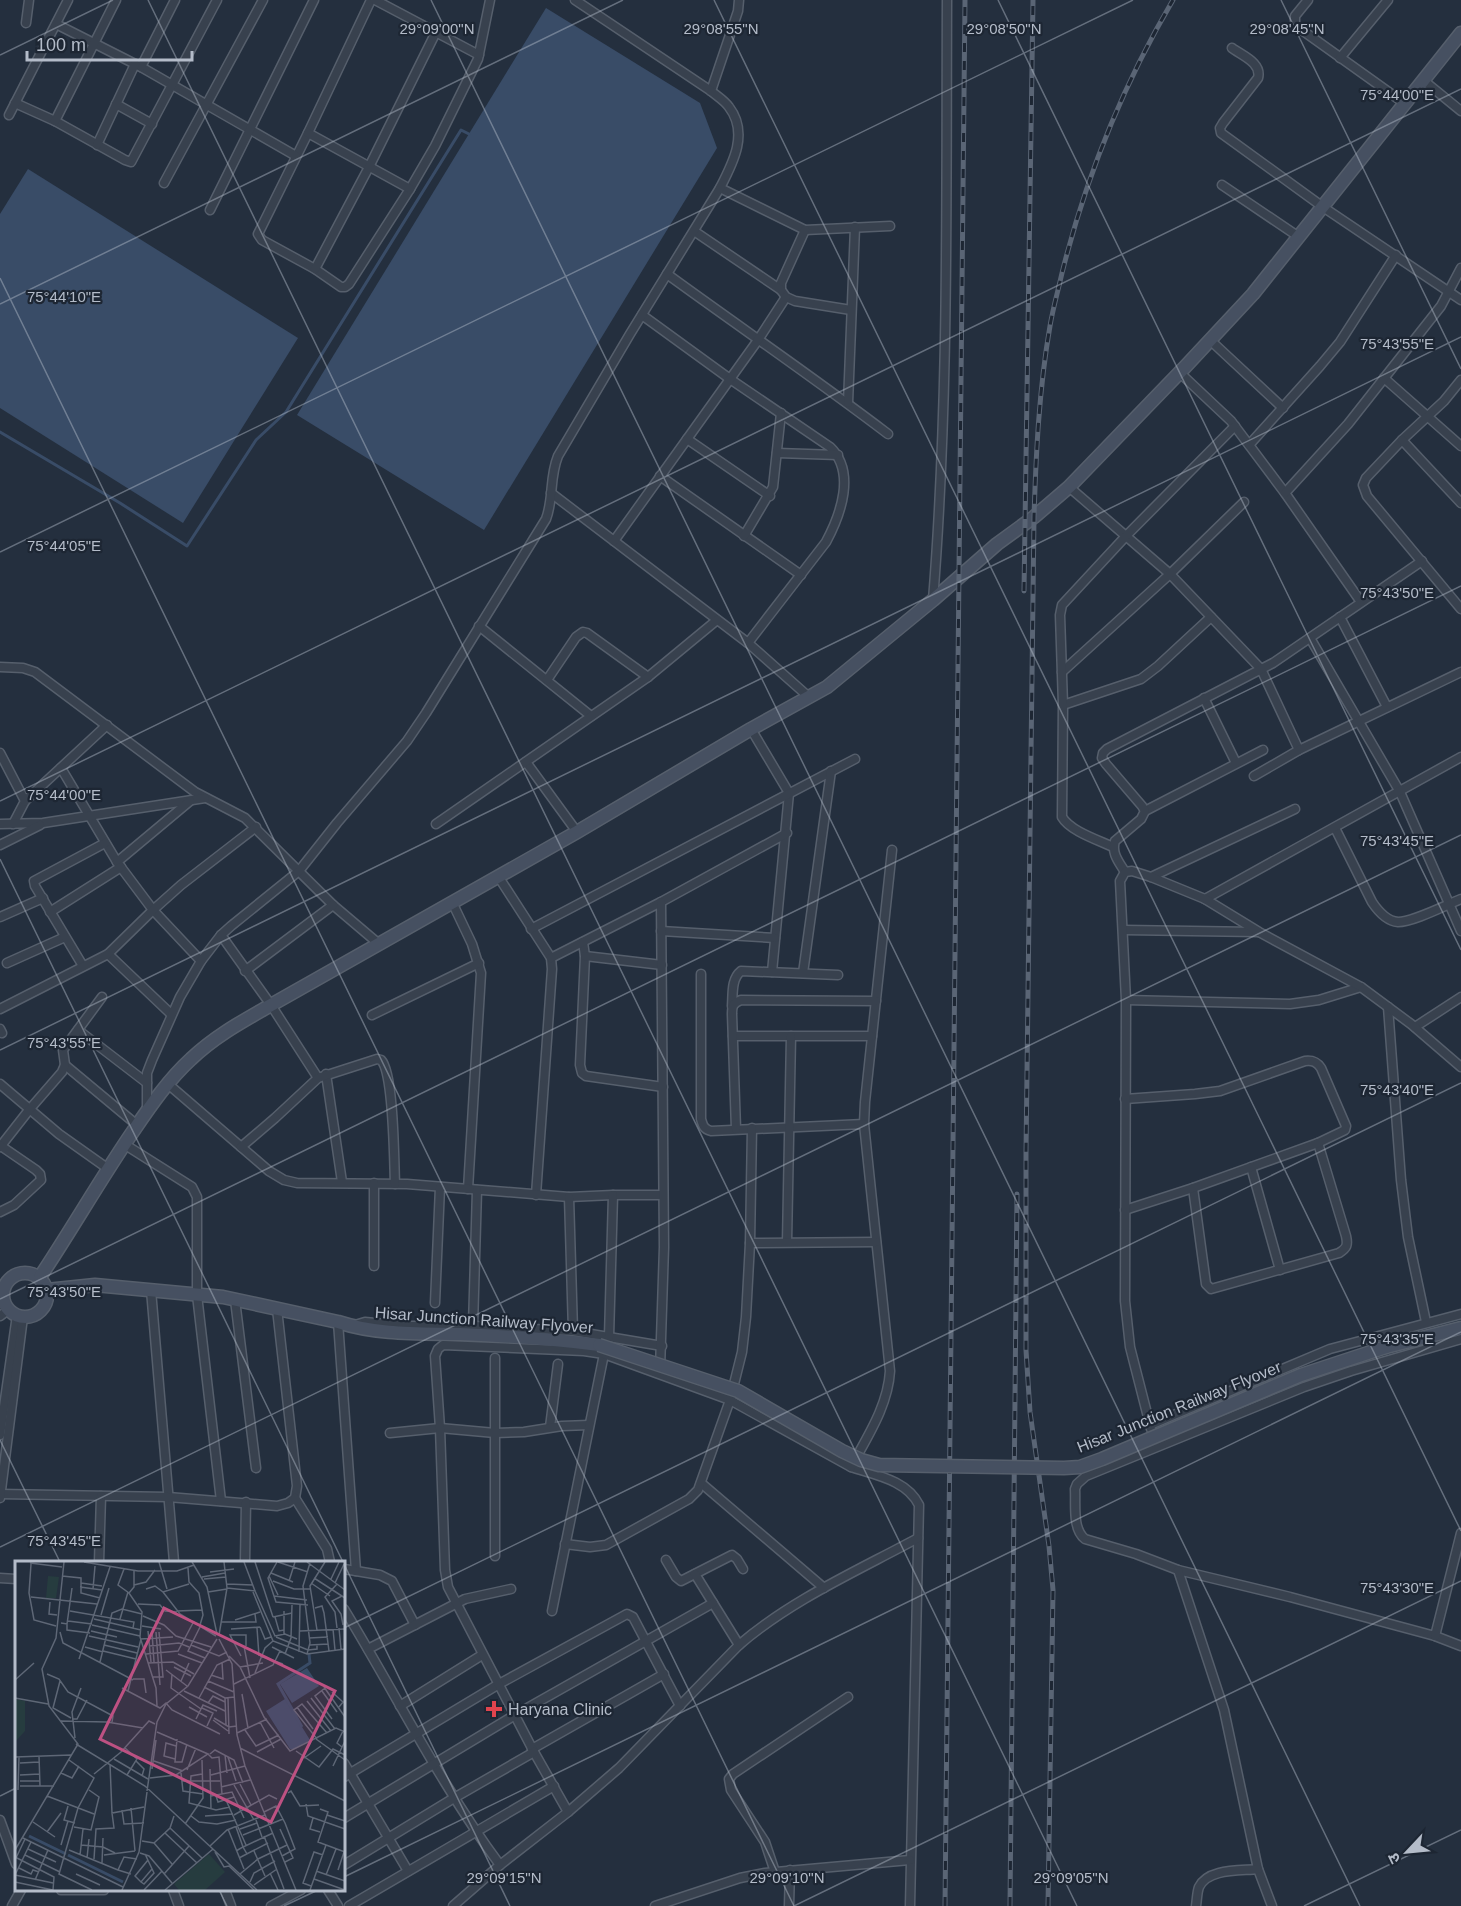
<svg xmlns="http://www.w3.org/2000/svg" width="1461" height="1906" viewBox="0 0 1461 1906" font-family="Arial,'Noto Sans Devanagari',sans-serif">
	<rect width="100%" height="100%" fill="#242f3e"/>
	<!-- water -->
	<g fill="#394c67">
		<path d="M546,8l154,95 17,45 -233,382 -187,-115z"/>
		<path d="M28,169l270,169 -115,185 -183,-115v-194z"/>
	</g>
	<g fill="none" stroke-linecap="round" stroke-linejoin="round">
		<!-- stream -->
		<path stroke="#394c67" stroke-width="3" d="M0,432l120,71 67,43 69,-106 30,-28 175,-282 8,4"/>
		<defs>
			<g id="street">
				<path d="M371,0l-63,133 -50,101 4,6 53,29 26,18h4l4,-3 61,-95 25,-43 43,-87 12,-59"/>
				<path d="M375,0l104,55"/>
				<path d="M1308,0l-13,16v8l4,4 105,75"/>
				<path d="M26,23l3,-23"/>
				<path d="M56,24l85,43 155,89"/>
				<path d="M1232,48c11,8 30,15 26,30l-35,45 -3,5 1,5 102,74 138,93"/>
				<path d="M1340,58l48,-58"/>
				<path d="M141,67l34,-67"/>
				<path d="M1423,80l38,31"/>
				<path d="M711,91l27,-80 1,-11"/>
				<path d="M15,103l40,18 70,39 6,2 86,-162"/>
				<path d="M116,104l36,20"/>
				<path d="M9,115l59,-115"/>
				<path d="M55,121l61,-121"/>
				<path d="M308,133l102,56"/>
				<path d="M97,145l38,-81"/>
				<path d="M164,183l99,-183"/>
				<path d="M1222,185l77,52"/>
				<path d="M720,188l85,42 85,-4"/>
				<path d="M210,210l104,-210"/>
				<path d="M805,230l-24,53v7l5,7 9,4 56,9"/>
				<path d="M694,231l87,59"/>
				<path d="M315,269l54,-102 67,-135"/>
				<path d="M667,274c74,54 149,105 221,160"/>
				<path d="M642,315l88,64 100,68c26,25 11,67 -4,95l-78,101"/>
				<path d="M1210,340l73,68"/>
				<path d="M1180,373l51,48 54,72 76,109"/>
				<path d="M1384,378l77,68"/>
				<path d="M1461,380l-17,21 -42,39 -36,38 -3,7 4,11 94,113"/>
				<path d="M848,403l7,-176"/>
				<path d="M687,439l83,57"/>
				<path d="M1402,440l59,63"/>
				<path d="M1249,445l71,-79 20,-24 56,-87"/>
				<path d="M777,453l61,2"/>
				<path d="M660,476l141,99"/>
				<path d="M1069,487l101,87 91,95 38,81"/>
				<path d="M551,493l197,150 62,55"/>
				<path d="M1285,493l63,-69 93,-118 20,-38"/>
				<path d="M744,536l29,-49 8,-74"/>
				<path d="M614,541l144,-201 28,-43"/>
				<path d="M933,600c16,-199 13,-400 14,-600"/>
				<path d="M1340,617l47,90"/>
				<path d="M479,626l112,90"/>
				<path d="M1310,638l90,154 61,139"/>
				<path d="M0,667l23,1 12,4 160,120 50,26 88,87 46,39"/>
				<path d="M1062,672l108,-98 74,-72"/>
				<path d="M547,680l29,-43 7,-5 4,1 61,44"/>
				<path d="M1204,698l32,65"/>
				<path d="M1063,705l78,-26 17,-13 53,-49"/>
				<path d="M751,729l38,64 -17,179"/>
				<path d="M0,753l25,48 -12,23"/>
				<path d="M526,762l51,70"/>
				<path d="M61,768l56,94 36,48 48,51"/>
				<path d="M1254,776l45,-26 162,-78"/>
				<path d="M25,801l82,-76"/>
				<path d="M1145,811l118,-61"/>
				<path d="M0,824l43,-1 162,-25"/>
				<path d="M436,824l212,-147 69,-57"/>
				<path d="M1335,828l37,74c6,9 14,19 26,20 15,0 48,-17 63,-23"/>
				<path d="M0,845l40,-20"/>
				<path d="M1113,847c-15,-7 -43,-16 -51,-30l1,-112 -3,-90 2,-10 64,-69 109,-110"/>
				<path d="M892,850l-27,252 -1,22 26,247c-2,35 -23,66 -39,96 24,8 56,13 68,38l-9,401"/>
				<path d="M117,862l73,-61"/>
				<path d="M1125,872c-6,-10 -14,-19 -10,-31l26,-22 4,-8 -3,-5 -36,-42 -4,-6 1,-5 4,-4 166,-86 149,-102"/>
				<path d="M498,876l53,82 1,11 -16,226"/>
				<path d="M1151,877l144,-68"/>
				<path d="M1205,899l256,-142"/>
				<path d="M452,902l20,42 9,29 -13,216"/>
				<path d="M50,912l71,-45"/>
				<path d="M0,917l43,-19"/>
				<path d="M531,929l324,-170"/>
				<path d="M1124,930l134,2"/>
				<path d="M661,931l114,7"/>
				<path d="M221,935l50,70 47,73"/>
				<path d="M583,942l2,14 -5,109 2,8 4,3 77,11"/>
				<path d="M108,954l63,60"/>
				<path d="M585,956l77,9"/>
				<path d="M551,958l110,-56 126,-69"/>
				<path d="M7,963l58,-26"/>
				<path d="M83,966l-48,-80 -1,-5 71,-38"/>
				<path d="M245,971l88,-66"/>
				<path d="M803,973l28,-202"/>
				<path d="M701,974v145c2,7 3,10 10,12l153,-7"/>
				<path d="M1126,1000l164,4 29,-4 42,-13"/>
				<path d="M732,1006c1,-12 -1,-27 9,-35l97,4"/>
				<path d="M1388,1007l13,173 7,57 18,85"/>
				<path d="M0,1009l108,-55 45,-44 28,-25 75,-58"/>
				<path d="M372,1015l107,-52"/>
				<path d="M1415,1027l46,-30"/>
				<path d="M0,1029l2,4"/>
				<path d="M78,1030l69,53"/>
				<path d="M733,1036h139"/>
				<path d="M65,1065l72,60"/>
				<path d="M326,1074l16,108"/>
				<path d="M0,1084l59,50 48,34"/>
				<path d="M168,1084l101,87 15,9 13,3 110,1 162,13 44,-2h50"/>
				<path d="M147,1111v-38l5,-13 28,-63 21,-36 20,-26 10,-9 68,-55 38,-48 70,-82 19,-28 120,-194c8,-21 3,-41 12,-63l72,-122 90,-146c13,-25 29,-55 9,-81 -4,-6 -12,-11 -18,-16l-136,-91"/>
				<path d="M736,1129l-4,-115c0,-8 1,-11 9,-14l135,1"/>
				<path d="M124,1144l68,43 5,10v98l24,206"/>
				<path d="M0,1147l29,-37 33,-38 3,-7 -2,-15 39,-53"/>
				<path d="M241,1147l34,-29 43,-40 59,-19 4,1c13,13 13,102 14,124"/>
				<path d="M1251,1167l29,103"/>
				<path d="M1193,1188l13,96 5,5 128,-36c8,-5 9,-8 7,-17l-28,-93"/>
				<path d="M569,1197l4,134"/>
				<path d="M1125,1210l68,-22 125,-45 23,-11 4,-2 1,-4 -25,-58c-4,-6 -8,-8 -16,-7l-85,30 -25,3 -70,5"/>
				<path d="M0,1212l14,-7 27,-25 -1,-6 -4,-4 -35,-24"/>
				<path d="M787,1242l4,-206"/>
				<path d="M750,1243l126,-1"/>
				<path d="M374,1266v-83"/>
				<path d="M151,1290l23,272"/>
				<path d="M235,1300l21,168"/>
				<path d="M435,1303l5,-116"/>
				<path d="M0,1305l4,-3"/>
				<path d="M0,1316l8,-6"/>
				<path d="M338,1322l18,249"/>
				<path d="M355,1325l10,-3 41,4h67l100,5 89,15"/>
				<path d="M473,1326l4,-136"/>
				<path d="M609,1337l4,-142"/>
				<path d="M1461,1339l-110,32 -47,16 -218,89 -9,8 -2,5c1,15 -3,40 10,50l51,15 42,16 112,27 145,39 26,10"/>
				<path d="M660,1369l4,-122 -3,-345"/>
				<path d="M1150,1425l-20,-78 -5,-46 1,-301 -6,-119 5,-9 7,-1 19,6 54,22 54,33 102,55 50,37 50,43"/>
				<path d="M550,1427l8,-63"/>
				<path d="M1151,1429l-1,-4 180,-76 131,-35"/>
				<path d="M390,1433l50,-5 55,5 29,-1 38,-6 27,-1"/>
				<path d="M0,1435l17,-120"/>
				<path d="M701,1483l123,105"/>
				<path d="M0,1494l168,3 109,9 11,-3 7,-5 2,-12 -20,-177"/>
				<path d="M0,1498l23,-181"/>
				<path d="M295,1498l32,51 3,13"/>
				<path d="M565,1544l25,3 16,-2 83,-46 9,-9 32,-90 12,-48 4,-35 4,-74 2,-115"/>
				<path d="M495,1556v-198"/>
				<path d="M666,1560l10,17 5,4 51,-26 5,4 6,10"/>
				<path d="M99,1562l2,-66"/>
				<path d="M245,1562l1,-60"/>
				<path d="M344,1569l36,6 12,6 23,44"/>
				<path d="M1178,1570l46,140 34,159 14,37"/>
				<path d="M695,1574l44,71"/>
				<path d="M0,1578l16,1"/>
				<path d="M344,1609c52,85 96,175 156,256"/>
				<path d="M552,1611l52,-257"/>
				<path d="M1435,1636l26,-103"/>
				<path d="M368,1649l97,-50 46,-10"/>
				<path d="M400,1706l82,-51"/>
				<path d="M532,1749l132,-75"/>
				<path d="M344,1763l64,108"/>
				<path d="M344,1777l155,-93 128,-70 6,3 47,89"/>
				<path d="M568,1812l-34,-60 -86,-165 -3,-17 -5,-142 -5,-72 3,-7 5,-4 141,6 20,3 126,46 121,67"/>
				<path d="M344,1818l171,-103 198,-112"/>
				<path d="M0,1820l16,44"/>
				<path d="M344,1865l110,-67 80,-46"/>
				<path d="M775,1872l-10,-30 -34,-52 -2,-11 4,-5 115,-77"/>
				<path d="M61,1890h43"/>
				<path d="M173,1890l6,16"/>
				<path d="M225,1890l6,16"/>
				<path d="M328,1890l10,16"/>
				<path d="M12,1906l9,-16"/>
				<path d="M271,1906l30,-16"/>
				<path d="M349,1906l205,-120"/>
				<path d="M453,1906l47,-41 68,-53 51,-44 120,-123c52,-45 118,-74 179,-107"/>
				<path d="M655,1906l85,-28 25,-5 145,-13"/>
				<path d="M789,1906l1,-36"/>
				<path d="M1196,1906c1,-6 1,-14 3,-19 9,-19 42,-16 59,-18"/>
			</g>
			<g id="secondary">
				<circle cx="25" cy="1295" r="22"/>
				<path d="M40,1277c32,-48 61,-99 94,-147 17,-25 35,-51 57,-71 24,-23 52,-38 80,-54l306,-173 174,-103 76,-42 106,-87 64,-56 37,-27 35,-30 116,-120 68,-73 208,-261"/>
				<path d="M47,1290l48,-5 128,12 115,25c40,13 81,11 123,12 46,2 92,5 138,11"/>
				<path d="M1386,1347l75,-19"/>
			</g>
		</defs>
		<!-- street casing -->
		<use href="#street" stroke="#565f6c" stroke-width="11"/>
		<!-- secondary casing -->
		<use href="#secondary" stroke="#565f6c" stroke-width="15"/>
		<!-- street -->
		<use href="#street" stroke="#38414e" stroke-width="8"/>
		<!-- secondary -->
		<use href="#secondary" stroke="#465061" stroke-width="12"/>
		<defs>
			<g id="rail">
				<path d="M1024,591l9,-591"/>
				<path d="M945,1906l20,-1906"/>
				<path d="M1010,1906l7,-712"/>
				<path d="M1048,1906l5,-316 -4,-44 -19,-134 -4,-62v-198l8,-635c2,-64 5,-128 16,-191 3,-18 8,-35 12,-53 24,-96 61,-188 111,-273"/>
			</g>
		</defs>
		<!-- rail casing -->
		<use href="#rail" stroke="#5a6575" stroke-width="5"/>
		<!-- rail -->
		<use href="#rail" stroke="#1d2633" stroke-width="3" stroke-dasharray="9" stroke-linecap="butt"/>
		<defs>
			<path id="secondary-bridge" d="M599,1345l139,46 104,60 19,9 18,5 185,3 16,-1 22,-8 199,-84 85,-28"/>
		</defs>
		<!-- secondary-bridge casing -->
		<use href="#secondary-bridge" stroke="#565f6c" stroke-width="15" stroke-linecap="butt"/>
		<!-- secondary-bridge -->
		<use href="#secondary-bridge" stroke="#465061" stroke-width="12"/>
	</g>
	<!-- ticks -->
	<path fill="none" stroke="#b4bcc9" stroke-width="1.5" stroke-opacity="0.45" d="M148,0l929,1906M431,0l929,1906M714,0l747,1531M998,0l463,950M1281,0l180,369M0,55l113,-55M0,278l794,1628M0,304l623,-304M0,552l1133,-552M0,801l1461,-712M0,859l343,703M0,1050l1461,-713M0,1299l1461,-713M0,1440l60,122M0,1547l1461,-712M344,1564l166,342M344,1628l1117,-545M0,1796l16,-8M344,1877l1117,-545M219,1890l8,16M284,1906l34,-16M794,1906l667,-325M1304,1906l157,-76"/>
	<!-- markers -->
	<path fill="#e0444e" stroke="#1d2633" stroke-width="2" d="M491 1700h6v6h6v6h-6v6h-6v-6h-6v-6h6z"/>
	<g text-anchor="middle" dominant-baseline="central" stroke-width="4.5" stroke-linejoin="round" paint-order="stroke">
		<!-- street labels -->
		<g font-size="16" fill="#b4bcc9" stroke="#1d2633">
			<text transform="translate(484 1320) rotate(4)">Hisar Junction Railway Flyover</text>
			<text transform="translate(1179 1407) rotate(-22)">Hisar Junction Railway Flyover</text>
		</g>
		<!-- poi labels -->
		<g font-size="16" fill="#b4bcc9" stroke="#1d2633" text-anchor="start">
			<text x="508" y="1709">Haryana Clinic</text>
		</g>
	</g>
	<!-- overview -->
	<g transform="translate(15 1561)">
		<rect width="330" height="330" fill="#242f3e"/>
		<path d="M33,15l11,1 -3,21h-10zM0,138l10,2v30l-10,11zM194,293l16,18 -20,18h-26l-5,-6z" fill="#263c3f"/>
		<path d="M292,107l12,18 -27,17 -12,-19zM270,138l25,41 -15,9h-5l-24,-38z" fill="#394c67"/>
		<path fill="none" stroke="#394c67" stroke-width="3" d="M287,166l-24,-43 32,-21 -1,-9M14,275l37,18M53,294l55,27"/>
		<path fill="none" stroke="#5e6776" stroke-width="1.5" d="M69,1l54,9h39l17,-6M144,1l8,27M177,1l15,25 10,47M240,1l18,55M262,1l-9,16 8,24 32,3M263,1l30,10M292,1l38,28M15,2l32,4M16,3l-2,29 5,27 22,6M173,7l1,14 10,11 4,22 -3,10M109,8l-6,16 11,8 13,19 -2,25 16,51 1,18M195,11l24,-3M256,12l22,9M47,15l19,2v15l19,5M254,15l9,19M187,16l23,-4M299,17l31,20M189,18l22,-2M316,18l8,-17M258,20l21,8h16M274,20l6,-19M66,22l21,3M296,22l19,13M320,22l9,-19M212,23l26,1M322,23l-12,13 10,15 2,16M119,24l12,-3 9,-12M65,26l22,3M212,27l28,3 -11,-29M78,28l2,-23M131,28l9,-3 8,6 26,-8M240,30l20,45 10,-2 12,5M148,31l17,22 36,22M193,31l19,-3M238,31l20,49 34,13 38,-5M114,32l5,-6v-17M259,35l33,4M327,35l-10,5 9,13 2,11M16,36l66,7M35,41l-1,12 8,1M123,43l22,1 5,6 12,1M300,47l7,-2 2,7 5,38M55,50l64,11 -1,6M162,50l25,-1M86,54l8,-27M128,55l21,9 12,11 35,11M258,56l19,-4M260,56l4,14 5,-1M79,58l47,11M105,58l8,-27M220,59l25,-8M53,60l24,3M206,61h35l-1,-8M46,62l6,1 5,-36M52,63v6l23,3M77,64l48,11M186,64l-13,26 17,7M127,65l19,3M245,66l5,12 6,-2M242,67l2,28M324,67l2,21M216,68l29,-2M318,68l2,21M302,69l-7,-44 15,-24M76,70l26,6M133,70l3,31M285,70l45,-2M45,71l3,11 70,37M137,71l2,30M141,71l4,53M269,73v-23M204,74l8,-47 -3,-26M74,75l49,11M261,76l32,13 9,-1v-5M294,77l19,-1M204,78l13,25 5,71 8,31 51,124M89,84l33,8M176,84l28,11 8,-4M295,84l18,-1M134,85l30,-3 10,4M229,85l6,32M70,86l18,5M257,86l22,11M88,90l33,8M284,91l1,-47M131,93l32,-3 16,-30M163,93l24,9M270,93l6,-16 1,-33M292,93l3,-11 -7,-57 7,-23M214,95l11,11 24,50 26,34 46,-23 9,4M226,95l-11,-21h16v11M245,95l23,8M64,98l31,-92M85,101l12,-49 10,-4 20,5M133,102l25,-1 21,12M159,106l17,9M225,106l23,-4M151,109l21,16M240,112l10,-25 8,-7M32,113l12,5 9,13 45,24 -1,6M157,113l-1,14 30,21M196,114l12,4 -1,-17M137,116h11l-4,-45M118,118h11l2,14M0,119l19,-17M45,120l-7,27 18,10M166,120l8,-18M193,120l26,11M219,123l39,-19 7,-14M189,126l21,11 10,-1M309,126l21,30M107,127l38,20 6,-5 6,7 48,24M310,127l-10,8 17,23M113,130l13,-52 32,-2M169,130l41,20M307,130l15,21M317,131l11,10 -4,5M227,133l6,34M0,137l33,6M184,137l18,-33 13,-6M210,137l1,27M213,137l1,36M296,137l24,31M292,140l24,30M193,142l5,-7 12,6M174,146l18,10M282,146l16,22M187,147l11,5 -6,13M199,157l15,9 8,-1M57,158h5l10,-19M181,158l7,-14 14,6M198,159l15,11M46,160l46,1 36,6M245,161l14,26M230,169l11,16 23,-11M222,172l30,-14M60,177l-3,-26 9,-24M162,178l-2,23h7l5,-18M301,178l29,21M302,178l-23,-29 8,-6 25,29M61,183l69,42 112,104M327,186l-5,-4 6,-12M110,187l12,11 -10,16M225,187l105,53M281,190l23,16 14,-18 12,6M242,191l24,-13M193,193l4,4 7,-1 3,37M195,193l5,-4 19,10 9,23M210,194l2,18M24,195l1,30M0,196l56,-2M213,196l8,24M289,197l17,-12M99,198l34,20M160,198l-11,-3 2,-13 10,3M54,199l25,18 -16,30 -19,66 33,16M121,200l8,8 -2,7M139,200l29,10M5,202l19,-1M95,203l2,49 32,-6M318,205l12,-25M137,208l4,-29M195,208l1,40M172,209l9,-22M46,212l11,5 7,-12M166,212l2,18 20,3M79,213l27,-22 28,-31 6,3M187,213l-11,2 -2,27 27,7 14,-3M5,214l20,-1M196,214l34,-9M135,217l26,-3 32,-21 -51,-22M5,220h20M167,220h38M225,223l11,21M219,224l20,35M5,225h34M206,226l29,-7M3,229l1,-33M132,230l10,-69 9,-18 22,-18 29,-47M273,232l3,-2 9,15 19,-1M32,235l47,18M196,235l21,-4 12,26M201,235l2,6 16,-5M211,239l20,45M291,243l2,12 37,13M53,245l-4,14 11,3M116,247l4,43M305,248l8,3 -10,30 27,10M107,249l2,14 20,-1M249,251l12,-6 9,17 10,26 -13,7M219,254l35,-20 8,4M312,254l18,6M176,255l8,6 18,2 19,-4M190,255l28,-2M298,257l-3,11 10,3M241,259l6,17M18,261l22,15M170,263l18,-26 -1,-38M59,266l17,3 8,-33 -10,-7M221,266l7,20 -7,4M155,267l32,30M213,268l16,40M225,268l17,-6M265,268l13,29 -8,4M32,271l14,-19M150,272l32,30M228,274l40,-16M249,275l20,53M8,277l100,49M127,280l12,2 18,21M139,282l16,-15 4,-12M46,284l7,-24M66,284l22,2 12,6M195,285l17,-16 38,-15M13,288l28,13M0,289l63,-106 -29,-38 -7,-37 14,-31 8,-76M54,289l49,20M239,290l11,25M200,291l9,15 5,-1 25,24M125,292l9,3 23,27M232,293l-4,-7 30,-14M10,294l35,17M65,294l3,-26M89,294l31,-4M0,296l39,20 -1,13M1,297l9,-19M72,297l2,-19M224,297l29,-15M79,298l2,-30 18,-1 -2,-15M133,299l-13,16 6,6 11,-13M87,302l1,-25M4,307l12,6 2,-4 6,2M323,309l6,-18M301,310l29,10M255,312l8,17M61,313l24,11M116,313l-13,-4 6,-13 13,2M149,313l25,-28M225,313l18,-15 29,-14M0,314l38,8M0,314l16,-33M311,314l10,-26M299,318l31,11M20,319l13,-30M0,321l38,8M126,321l3,2 10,-11 -9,-19M235,321l4,-9 21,-12M239,324l23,-16M296,325l-8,-3 11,-31 9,3M107,329l17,-38 8,-60M129,329l18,-19M150,329l48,-41M295,329l16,-45"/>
		<path fill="#bd5182" fill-opacity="0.15" stroke="#bd5182" stroke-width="3" d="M149,47l171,83 -64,131 -171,-83z"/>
		<rect width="330" height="330" fill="none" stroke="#b4bcc9" stroke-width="3"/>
	</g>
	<g font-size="15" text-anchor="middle" fill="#b4bcc9" stroke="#1d2633" stroke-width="4.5" stroke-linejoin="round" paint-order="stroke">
		<text x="437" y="34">29°09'00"N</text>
		<text x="1004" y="34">29°08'50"N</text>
		<text x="721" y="34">29°08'55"N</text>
		<text x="1287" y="34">29°08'45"N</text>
		<text x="1397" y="100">75°44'00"E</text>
		<text x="64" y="302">75°44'10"E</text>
		<text x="1397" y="349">75°43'55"E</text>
		<text x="64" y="551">75°44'05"E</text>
		<text x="1397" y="598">75°43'50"E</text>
		<text x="64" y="800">75°44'00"E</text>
		<text x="1397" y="846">75°43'45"E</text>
		<text x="64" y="1048">75°43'55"E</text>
		<text x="1397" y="1095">75°43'40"E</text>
		<text x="64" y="1297">75°43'50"E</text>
		<text x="1397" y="1344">75°43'35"E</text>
		<text x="64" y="1546">75°43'45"E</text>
		<text x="1397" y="1593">75°43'30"E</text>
		<text x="504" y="1883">29°09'15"N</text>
		<text x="787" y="1883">29°09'10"N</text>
		<text x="1071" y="1883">29°09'05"N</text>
	</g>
	<!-- north arrow -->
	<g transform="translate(1407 1852) rotate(244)" stroke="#1d2633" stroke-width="4.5" paint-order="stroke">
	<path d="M0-4.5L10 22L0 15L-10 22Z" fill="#b4bcc9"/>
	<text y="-9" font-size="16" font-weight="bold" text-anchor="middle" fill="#b4bcc9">उ</text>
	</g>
	<!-- scale -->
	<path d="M27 51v9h165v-9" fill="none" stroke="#b4bcc9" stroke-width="3"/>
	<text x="36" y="51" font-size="18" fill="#b4bcc9" stroke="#1d2633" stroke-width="4.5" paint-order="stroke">100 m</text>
</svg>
